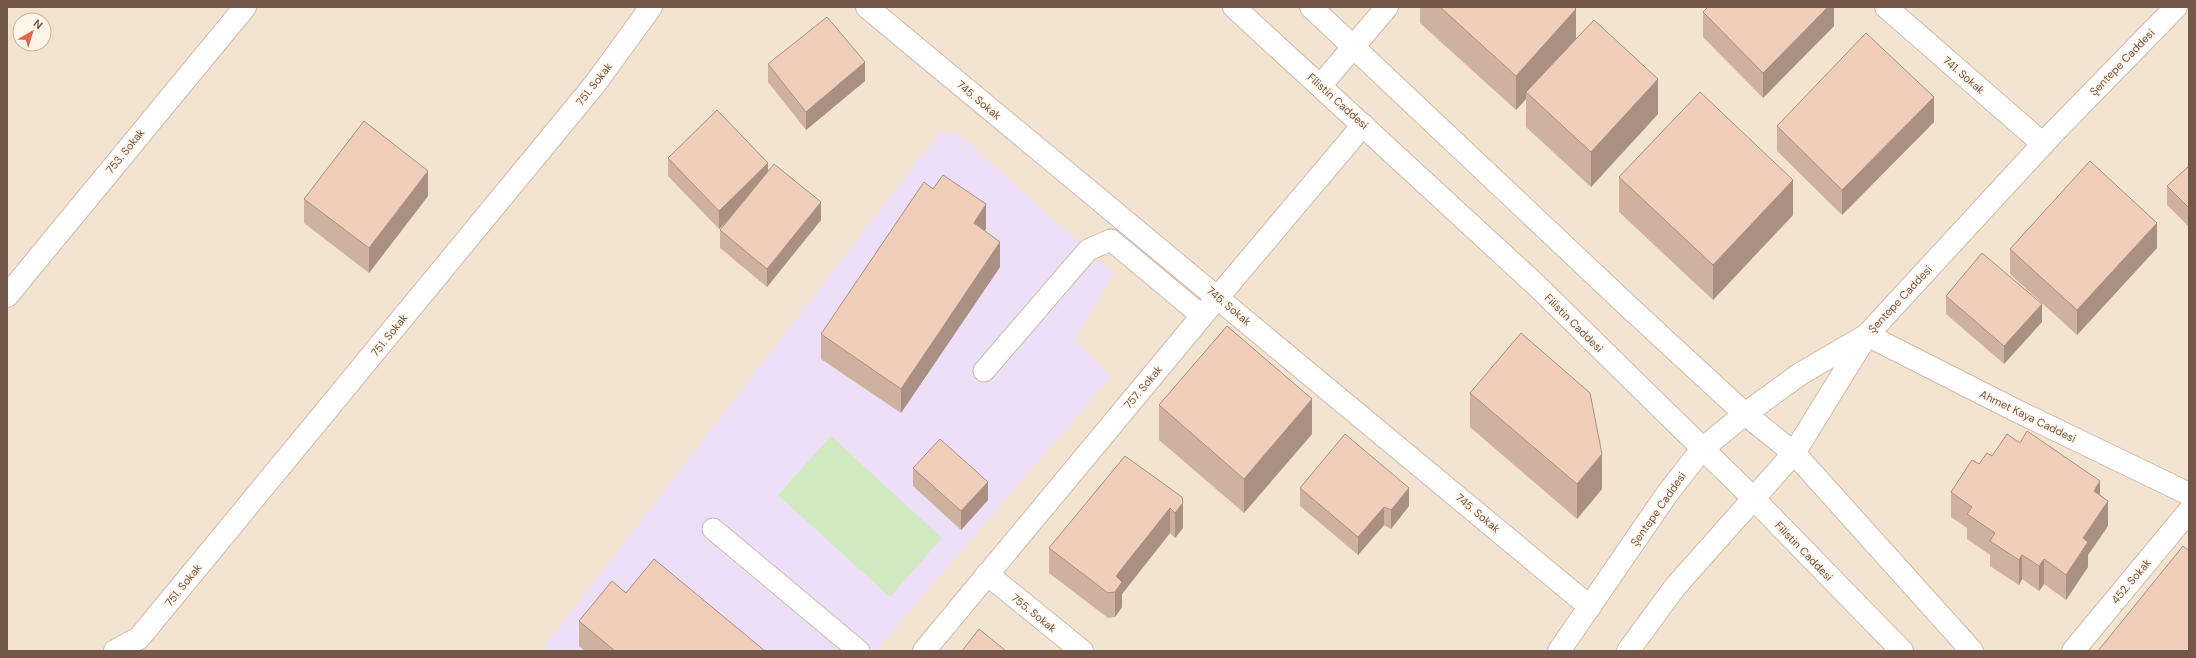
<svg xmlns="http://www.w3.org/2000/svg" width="2196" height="658" viewBox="0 0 2196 658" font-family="'DM Sans',sans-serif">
	<rect width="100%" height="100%" fill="#fcf1e2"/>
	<!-- residential -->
	<path fill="#f3e3d1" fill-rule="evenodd" d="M7,7h2182v644h-2182zM20,20h24v24h-24z"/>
	<!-- education -->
	<path fill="#eedff8" d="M941,131l20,4 137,125 17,12 -40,68 37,36 -236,275h-328l-1,-8z"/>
	<!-- green -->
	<path fill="#d3e9c1" d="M831,436l111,102 -52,59 -112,-102z"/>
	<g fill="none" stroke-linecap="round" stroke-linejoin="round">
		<defs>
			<g id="lane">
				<path d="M984,371l104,-121 23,-10 91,76"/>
				<path d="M713,529l146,122"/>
			</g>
			<g id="street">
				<path d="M867,7l723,600"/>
				<path d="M1886,7l157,137"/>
				<path d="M1321,85l66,-78"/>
				<path d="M7,296l238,-289"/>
				<path d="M987,574l95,77"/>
				<path d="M115,651l24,-13 456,-554 56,-77"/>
				<path d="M924,651l278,-335 161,-191"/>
				<path d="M2073,651l116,-140"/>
			</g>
			<g id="secondary">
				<path d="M1234,7l301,277 218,214 149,153"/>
				<path d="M1311,7l318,300 116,107 49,39 178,198"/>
				<path d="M1559,651l108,-157 35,-45 43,-35 55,-40 67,-39 188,-204 121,-124"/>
				<path d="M1628,651l47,-64 119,-134 73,-118 150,76 172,83"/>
			</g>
		</defs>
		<!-- lane casing -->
		<use href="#lane" stroke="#cfbbac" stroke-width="23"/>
		<!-- street casing -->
		<use href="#street" stroke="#cfbbac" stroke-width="24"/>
		<!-- secondary casing -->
		<use href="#secondary" stroke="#d2baa9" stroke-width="24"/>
		<!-- lane -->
		<use href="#lane" stroke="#fff" stroke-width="21"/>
		<!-- street -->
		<use href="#street" stroke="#fff" stroke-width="22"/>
		<!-- secondary -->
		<use href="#secondary" stroke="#fff" stroke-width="22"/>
	</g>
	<!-- wall -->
	<g fill="#cfb1a0">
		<path d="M1420,7h154l2,32 82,75 -67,73 -65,-60v-28l-10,11 -96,-87z"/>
		<path d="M1834,7v19l-71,72 -60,-61v-25z"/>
		<path d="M768,64l97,17 -59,49 -38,-48z"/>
		<path d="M1934,122l-92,93 -65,-64v-25z"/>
		<path d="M668,158l100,14 53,48 -54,67 -47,-39v-18l10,-12 -11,11 -51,-53z"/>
		<path d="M2189,166v61l-22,-22v-19z"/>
		<path d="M1619,177l174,38 -80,85 -94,-88z"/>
		<path d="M428,196l-59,77 -65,-50v-24z"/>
		<path d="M986,229l-1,2 15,36 -99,146 -80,-54v-25z"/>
		<path d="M2157,248l-80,87 -67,-61v-25z"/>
		<path d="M1946,296l96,26 -38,42 -58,-50z"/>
		<path d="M1470,393l132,96 -25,30 -107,-92z"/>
		<path d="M1159,405l153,29 -68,79 -85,-73z"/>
		<path d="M2020,443l80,53 8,30 -20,29v12l-22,33 -22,-16 -5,7 -17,-12 -3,6 -29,-19v-11l-23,-16v-11l-16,-11v-25l28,-28 13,-8z"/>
		<path d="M913,468l75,32 -27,30 -48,-44z"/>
		<path d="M1300,488l109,18 -18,23 -7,-4 -26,30 -58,-49z"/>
		<path d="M1182,497l1,31 -8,10 -5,-5 -48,61v13l-7,10 -7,1 -59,-45v-25z"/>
		<path d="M626,593l139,58h-180l-6,-5v-25z"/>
	</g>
	<!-- shaded-wall -->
	<g fill="#a99082">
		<path d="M1828,7h6v19l-71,72v-25z"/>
		<path d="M1576,9v34l-50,49v7l-10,11v-34z"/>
		<path d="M865,62v19l-59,49v-18z"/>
		<path d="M1658,79v35l-67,73v-35z"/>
		<path d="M1934,97v25l-92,93v-25z"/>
		<path d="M768,163v18l-49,48v-18z"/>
		<path d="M428,171v25l-59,77v-25z"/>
		<path d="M1793,180v35l-80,85v-35z"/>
		<path d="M821,202v18l-54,67v-18z"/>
		<path d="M986,204v25l-12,19v-25z"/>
		<path d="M2157,223v25l-80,87v-25z"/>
		<path d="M1000,242v25l-99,146v-24z"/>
		<path d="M2042,304v18l-38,42v-18z"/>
		<path d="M1312,399v35l-68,79v-34z"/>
		<path d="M1602,454v35l-25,30v-35z"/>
		<path d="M2100,481v25l-6,-15z"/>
		<path d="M988,482v18l-27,30v-19z"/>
		<path d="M1409,488v18l-18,23v-19z"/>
		<path d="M2108,501v25l-20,29v12l-22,33v-25l17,-37z"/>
		<path d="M1183,503v25l-8,10v-25z"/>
		<path d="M1384,507v18l-26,30v-18z"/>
		<path d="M1170,508v25l-48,61v13l-7,10v-25l1,-16z"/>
		<path d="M2022,555v24l-3,6v-25z"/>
		<path d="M2044,559v25l-5,7v-25z"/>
	</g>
	<!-- building -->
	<g fill="#f1ceba" stroke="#a99082">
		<path d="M1440,7h134l2,2 -60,67z"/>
		<path d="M1708,7h120l-65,66 -60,-61z"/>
		<path d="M827,17l38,45 -59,50 -38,-48z"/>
		<path d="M1594,20l64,59 -67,73 -65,-60z"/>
		<path d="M1866,33l68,64 -92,93 -65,-64z"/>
		<path d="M1700,92l93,88 -80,85 -94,-88z"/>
		<path d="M717,110l51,53 -49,48 -51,-53z"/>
		<path d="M364,121l64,50 -59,77 -65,-49z"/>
		<path d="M2090,161l67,62 -80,87 -67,-61z"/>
		<path d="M774,164l47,38 -54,67 -47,-39z"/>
		<path d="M2189,166v42l-22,-22z"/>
		<path d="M943,175l43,29 -12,19 26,19 -99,147 -80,-55 103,-152 9,7z"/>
		<path d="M1982,253l60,51 -38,42 -58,-50z"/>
		<path d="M1227,326l85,73 -68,80 -85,-74z"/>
		<path d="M1521,333l69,60 12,61 -25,30 -107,-91z"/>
		<path d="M2027,431l73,50 -6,10 14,10 -25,37 5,4 -22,33 -22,-16 -5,7 -17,-11 -3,5 -29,-19 5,-8 -28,-19 5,-7 -21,-15 21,-32 7,4 8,-11 5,3 15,-22 13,9z"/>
		<path d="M1345,434l64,54 -18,22 -7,-3 -26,30 -58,-49z"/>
		<path d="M940,439l48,43 -27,29 -48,-43z"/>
		<path d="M1125,456l57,41 1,6 -8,10 -5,-5 -54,68 6,6 -7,10 -7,1 -59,-45z"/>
		<path d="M2183,546l6,5v100h-91z"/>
		<path d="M654,559l111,92h-150l-36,-30 33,-40 14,12z"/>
		<path d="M979,629l27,22h-44z"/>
	</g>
	<g text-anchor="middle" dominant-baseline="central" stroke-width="3" stroke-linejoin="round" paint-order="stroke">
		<!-- street labels -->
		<g font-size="11" fill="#735749" stroke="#fff5e8">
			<text transform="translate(2122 62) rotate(-46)">Şentepe Caddesi</text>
			<text transform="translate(1964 75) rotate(41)">741. Sokak</text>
			<text transform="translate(594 84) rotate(-52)">751. Sokak</text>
			<text transform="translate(979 100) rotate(40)">745. Sokak</text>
			<text transform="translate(1338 101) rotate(42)">Filistin Caddesi</text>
			<text transform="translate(125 151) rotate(-51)">753. Sokak</text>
			<text transform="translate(1900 299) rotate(-47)">Şentepe Caddesi</text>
			<text transform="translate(1229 306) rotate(40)">745. Sokak</text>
			<text transform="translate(1574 323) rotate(45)">Filistin Caddesi</text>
			<text transform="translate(389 335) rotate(-51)">751. Sokak</text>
			<text transform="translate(1143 387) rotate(-50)">757. Sokak</text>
			<text transform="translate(2028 416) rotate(26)">Ahmet Kaya Caddesi</text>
			<text transform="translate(1658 509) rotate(-55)">Şentepe Caddesi</text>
			<text transform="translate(1478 513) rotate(40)">745. Sokak</text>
			<text transform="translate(1804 551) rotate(46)">Filistin Caddesi</text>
			<text transform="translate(2131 581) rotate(-50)">452. Sokak</text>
			<text transform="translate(183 585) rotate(-51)">751. Sokak</text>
			<text transform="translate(1034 613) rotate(39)">755. Sokak</text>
		</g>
	</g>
	<!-- border -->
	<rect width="2196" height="658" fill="none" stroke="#735749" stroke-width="16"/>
	<!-- north arrow -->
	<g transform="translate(32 32) rotate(38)"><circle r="19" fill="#fff5e8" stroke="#c7b6a8"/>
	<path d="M0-3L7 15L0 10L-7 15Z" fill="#e56648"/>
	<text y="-6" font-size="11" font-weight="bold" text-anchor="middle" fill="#735749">N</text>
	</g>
</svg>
